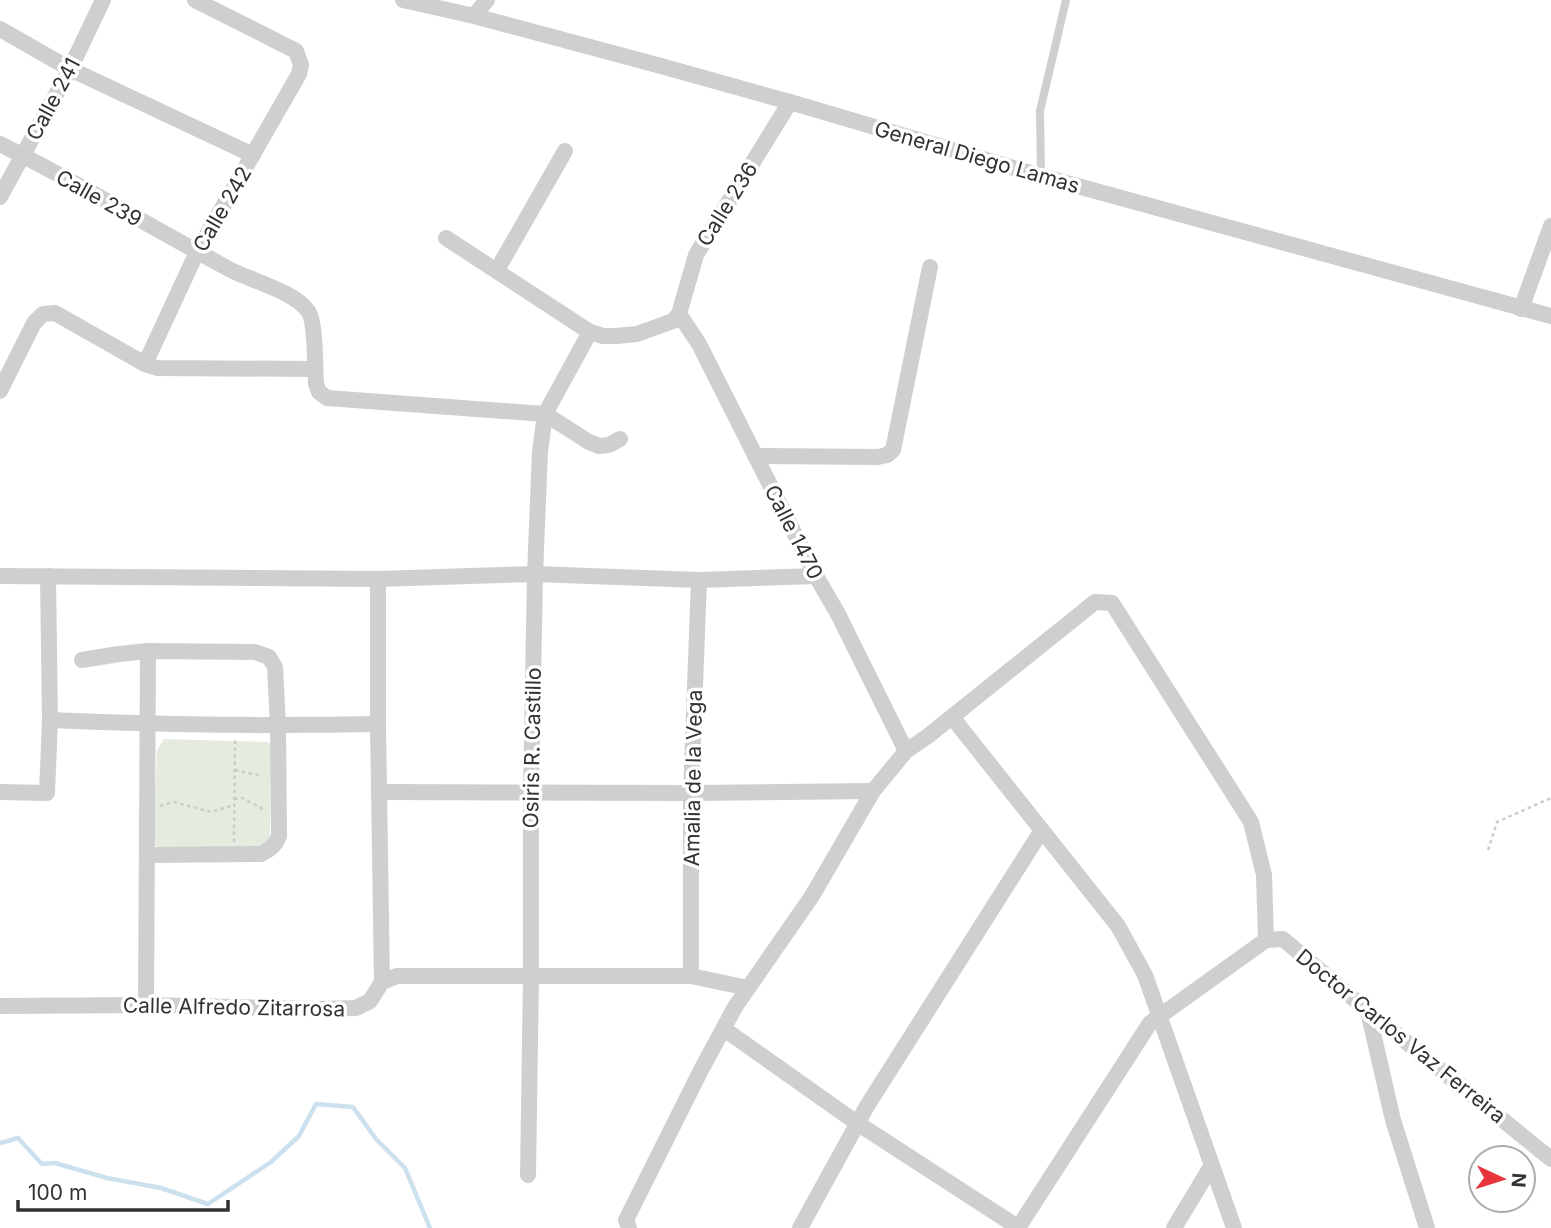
<svg xmlns="http://www.w3.org/2000/svg" width="1551" height="1228" viewBox="0 0 1551 1228" font-family="Inter,sans-serif">
	<rect width="100%" height="100%" fill="#fff"/>
	<!-- green -->
	<path fill="#e5ebde" d="M164,739l103,3 4,2 -1,92 -3,8 -9,6h-95l-10,-6 4,-94z"/>
	<g fill="none" stroke-linecap="round" stroke-linejoin="round">
		<!-- stream -->
		<path stroke="#cde0ee" stroke-width="4.5" d="M0,1143l18,-5 24,26 13,-1 52,15 54,10 47,16 63,-42 28,-26 17,-32 37,3 23,32 29,29 25,60"/>
		<!-- path -->
		<g stroke="#ccc" stroke-width="2.5" stroke-dasharray="3.5 3.5" stroke-linecap="butt">
			<path d="M235,770l28,6"/>
			<path d="M234,799l8,-1 21,11"/>
			<path d="M160,806l14,-4 37,10 23,-7"/>
			<path d="M234,842l1,-102"/>
			<path d="M1488,850l9,-28 54,-24"/>
		</g>
		<!-- service -->
		<path stroke="#cfcfcf" stroke-width="8" d="M1041,176l-1,-65 26,-111"/>
		<!-- minor -->
		<g stroke="#cfcfcf" stroke-width="16">
			<path d="M403,0l71,16 187,50 129,36 251,74 510,140"/>
			<path d="M474,16l13,-16"/>
			<path d="M0,29l70,40 183,86"/>
			<path d="M0,144c78,39 153,84 229,125 22,12 65,22 79,42 8,10 7,59 8,73l3,8 8,6 218,16 44,28 10,4 10,-1 11,-6"/>
			<path d="M0,197l70,-128 33,-69"/>
			<path d="M446,238l144,94 13,4h13l21,-2 36,-13 6,-7 17,-59 94,-153"/>
			<path d="M497,270l68,-119"/>
			<path d="M1521,309l30,-83"/>
			<path d="M679,314l20,30 117,232 22,38 68,137"/>
			<path d="M145,364l52,-112 102,-178 2,-9 -5,-14 -101,-51"/>
			<path d="M0,391l34,-68 9,-9 12,-1 90,51 12,4 158,1"/>
			<path d="M755,456l123,1 9,-2 6,-5 37,-183"/>
			<path d="M0,576l378,3 157,-5 164,6 117,-4"/>
			<path d="M378,579v145l4,258"/>
			<path d="M82,660l37,-6 29,-3 107,1 14,5 6,10 3,59 1,110c-4,10 -10,14 -18,18l-114,1"/>
			<path d="M952,717l166,209 27,49 89,253"/>
			<path d="M50,720c109,5 218,6 328,4"/>
			<path d="M0,792l47,1 3,-73 -2,-144"/>
			<path d="M379,792l312,1 182,-2"/>
			<path d="M691,976v-183l8,-213"/>
			<path d="M146,1005l2,-354"/>
			<path d="M0,1006l146,-1 174,4 36,-1 14,-7 12,-19 15,-6h294l57,12"/>
			<path d="M1368,1011l25,109 34,108"/>
			<path d="M724,1029l133,94 162,105"/>
			<path d="M528,1175l3,-198v-185l4,-218 5,-122 5,-38 45,-82"/>
			<path d="M629,1228l-3,-8 75,-150 34,-63 77,-111 61,-105 33,-40 22,-15 167,-134 17,1 139,219 13,53 2,65"/>
			<path d="M800,1228l67,-122 175,-276"/>
			<path d="M1018,1228l132,-205 116,-83 17,-1 85,72 183,148"/>
			<path d="M1174,1228l38,-63"/>
		</g>
	</g>
	<g text-anchor="middle" dominant-baseline="central" stroke-width="7" stroke-linejoin="round" paint-order="stroke">
		<!-- street labels -->
		<g font-size="21" fill="#323232" stroke="#fff">
			<text transform="translate(53 99) rotate(-62)">Calle 241</text>
			<text transform="translate(977 157) rotate(16)">General Diego Lamas</text>
			<text transform="translate(99 198) rotate(29)">Calle 239</text>
			<text transform="translate(727 204) rotate(-58)">Calle 236</text>
			<text transform="translate(222 209) rotate(-60)">Calle 242</text>
			<text transform="translate(794 532) rotate(63)">Calle 1470</text>
			<text transform="translate(532 748) rotate(-89)">Osiris R. Castillo</text>
			<text transform="translate(693 778) rotate(-89)">Amalia de la Vega</text>
			<text transform="translate(234 1007) rotate(1)">Calle Alfredo Zitarrosa</text>
			<text transform="translate(1401 1036) rotate(39)">Doctor Carlos Vaz Ferreira</text>
		</g>
	</g>
	<!-- north arrow -->
	<g transform="translate(1502 1179) rotate(94)"><circle r="33" fill="#ffffff" stroke="#adadad" stroke-width="2"/>
	<path d="M0-5L12 26L0 18L-12 26Z" fill="#e8353d"/>
	<text y="-10" font-size="19" font-weight="bold" text-anchor="middle" fill="#323232">N</text>
	</g>
	<!-- scale -->
	<path d="M18 1200v10h210v-10" fill="none" stroke="#323232" stroke-width="3.5"/>
	<text x="28" y="1200" font-size="21" fill="#323232" stroke="#ffffff" stroke-width="5" paint-order="stroke">100 m</text>
</svg>
